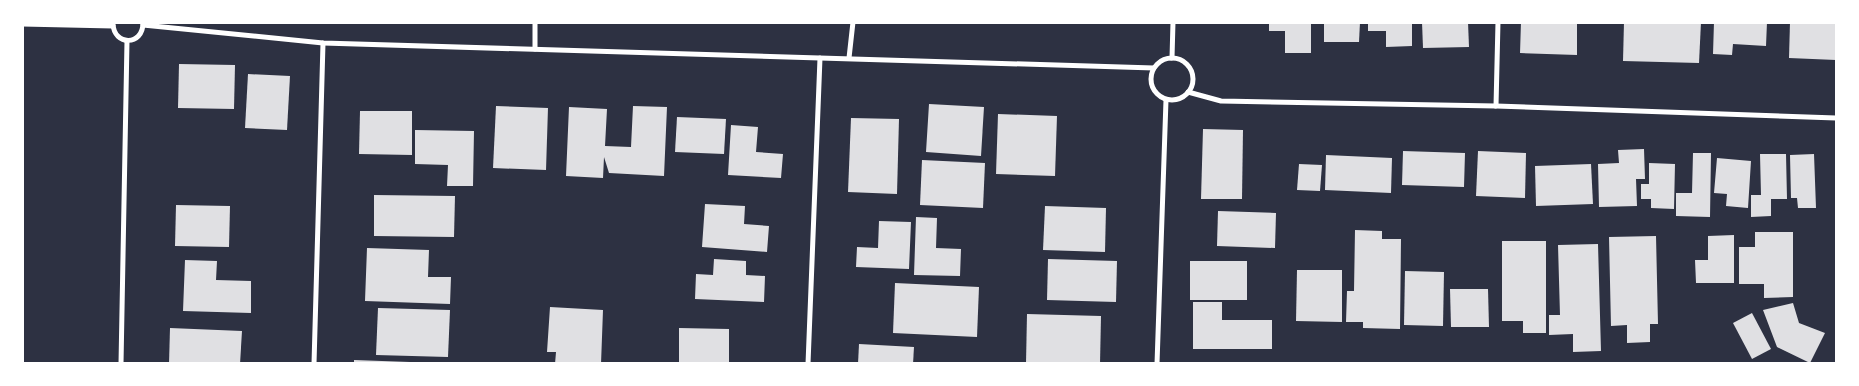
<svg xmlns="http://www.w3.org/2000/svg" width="1859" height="386" viewBox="0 0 1859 386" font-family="'Golos Text',sans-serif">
	<rect width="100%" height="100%" fill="#2d3142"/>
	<!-- building -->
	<g fill="#e0e0e3">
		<path d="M1269,22h42v31h-26v-22h-16z"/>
		<path d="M1324,22h36l-1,20h-35z"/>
		<path d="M1368,22h44v24l-26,1v-16h-18z"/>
		<path d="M1422,22h46l1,25 -46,1z"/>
		<path d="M1521,22h56v33l-57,-2z"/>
		<path d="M1624,22h77l-2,41 -76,-2z"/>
		<path d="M1714,22h53l-1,24 -33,-2 -1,11 -19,-1z"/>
		<path d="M1790,22h46v38l-47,-2z"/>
		<path d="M179,64l56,1 -1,44 -56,-1z"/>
		<path d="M248,74l42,2 -3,54 -42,-2z"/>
		<path d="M929,104l55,3 -3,49 -55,-4z"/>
		<path d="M496,106l52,2 -2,62 -53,-2z"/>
		<path d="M633,106l34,1 -3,69 -55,-3 -5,-16 -1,21 -37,-2 3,-69 38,2 -2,37 26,1z"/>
		<path d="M360,111h52v44l-53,-1z"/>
		<path d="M998,114l59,2 -2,60 -59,-2z"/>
		<path d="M677,117l49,2 -2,35 -49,-2z"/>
		<path d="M851,118l48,1 -2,75 -49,-2z"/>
		<path d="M731,125l27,2 -2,25 27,2 -2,24 -53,-3z"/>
		<path d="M1203,129l40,1 -1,69h-41z"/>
		<path d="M415,130l59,1 -1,55h-26l1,-21 -33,-1z"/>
		<path d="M1644,149l1,30h-9l1,27 -38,1 -1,-43 21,-1 -1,-13z"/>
		<path d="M1403,151l62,2 -1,34 -62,-2z"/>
		<path d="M1478,151l48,2 -1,45 -49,-2z"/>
		<path d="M1693,153h18l-1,64 -34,-1v-23h16z"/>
		<path d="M1760,154h26l1,45h-16v17l-20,1v-22h10z"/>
		<path d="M1814,154l2,54h-18l-1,-10h-6l-1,-43z"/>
		<path d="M1326,155l66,3 -1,35 -66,-3z"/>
		<path d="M1717,158l34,3 -3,47 -22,-2 1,-12 -13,-1z"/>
		<path d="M922,160l63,3 -2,45 -63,-3z"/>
		<path d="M1649,163l26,1 -1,45 -23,-1v-9h-10v-15h8z"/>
		<path d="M1299,164l23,1 -2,26 -23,-1z"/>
		<path d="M1591,164l2,40 -57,2 -1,-40z"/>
		<path d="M374,195l81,1 -1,41 -80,-1z"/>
		<path d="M705,204l40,2 -1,18 25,2 -2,26 -65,-5z"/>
		<path d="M176,205l54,1 -1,41 -54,-1z"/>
		<path d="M1045,206l61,2 -1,44 -62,-2z"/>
		<path d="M1218,211l58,2 -1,35 -58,-2z"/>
		<path d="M916,217l21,1 -1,30 25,1 -1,27 -46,-1z"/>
		<path d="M879,221l32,1 -2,47 -53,-2 1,-20 21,1z"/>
		<path d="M1355,230l27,1v8h19l-1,90 -37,-1v-6h-17l1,-31h7z"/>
		<path d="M1755,232h38v65l-29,1v-14h-25v-37h16z"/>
		<path d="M1734,235v48h-38l-1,-23h13v-24z"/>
		<path d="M1656,236l2,88h-8v18l-23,1v-18l-16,1 -2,-89z"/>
		<path d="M1502,241h44v92h-23v-12h-21z"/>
		<path d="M1598,244l3,107 -28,1v-18l-24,1v-20h11l-2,-70z"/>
		<path d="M367,248l62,2 -1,27h23l-1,27 -85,-3z"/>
		<path d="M714,259l32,2v14l19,1 -1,26 -69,-3 1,-25 17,1z"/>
		<path d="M1048,259l69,2 -1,41 -69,-2z"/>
		<path d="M185,260l32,1 -1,19 35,1v32l-68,-2z"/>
		<rect x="1190" y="261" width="57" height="39"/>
		<path d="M1297,270h45v52l-46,-1z"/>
		<path d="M1405,271l39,1 -1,54 -39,-1z"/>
		<path d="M895,283l84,4 -2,50 -84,-4z"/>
		<path d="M1450,289h38l1,38h-38z"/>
		<path d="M1193,302h29v18h50v29h-79z"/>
		<path d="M1793,303l6,20 26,10 -15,30 -33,-16 -14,-37z"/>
		<path d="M550,307l53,3 -2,54h-46l1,-12h-9z"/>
		<path d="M378,308l72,2 -2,47 -72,-2z"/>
		<path d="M1752,313l19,36 -19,10 -19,-36z"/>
		<path d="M1027,314l74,2 -1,48 -74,-1z"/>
		<path d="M170,328l72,3 -2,33h-71z"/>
		<path d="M679,328l50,1v35h-50z"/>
		<path d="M859,344l55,3 -1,17h-55z"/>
		<path d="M354,360l56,2v2h-56z"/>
	</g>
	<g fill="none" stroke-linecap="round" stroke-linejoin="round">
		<!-- minor -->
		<g stroke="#fff" stroke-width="5">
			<path d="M22,24l91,2"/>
			<path d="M113,24c1,22 30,22 30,-1"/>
			<path d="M143,25l180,18 831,25"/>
			<path d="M535,49v-27"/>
			<path d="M849,58l4,-36"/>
			<path d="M1172,58l1,-36"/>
			<circle cx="1172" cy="79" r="21"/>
			<path d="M1188,92l33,9 275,5 340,12"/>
			<path d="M1496,106l2,-84"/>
			<path d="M121,364l6,-323"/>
			<path d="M314,364l9,-321"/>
			<path d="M808,364l12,-306"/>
			<path d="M1157,364l9,-264"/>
		</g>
	</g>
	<!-- border -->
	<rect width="1859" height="386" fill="none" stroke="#ffffff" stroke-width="48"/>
</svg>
